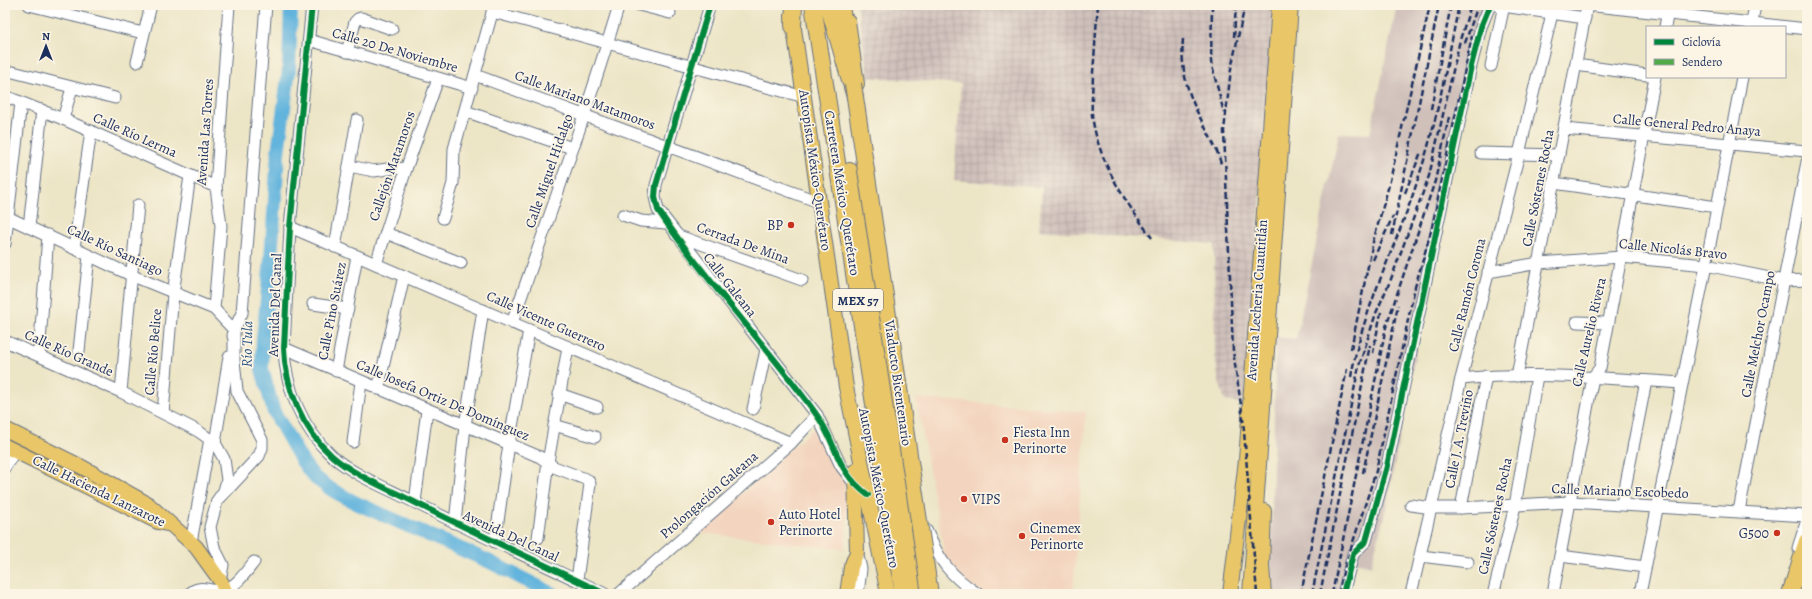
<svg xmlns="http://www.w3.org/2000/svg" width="1812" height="599" viewBox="0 0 1812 599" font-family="Alegreya,serif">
	<defs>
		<pattern id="industrial-grid" width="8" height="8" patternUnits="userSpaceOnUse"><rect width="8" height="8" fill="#cfc0ba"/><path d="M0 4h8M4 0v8" fill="none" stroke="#b1a5a2"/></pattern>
	</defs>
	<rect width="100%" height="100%" fill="#fcf5e5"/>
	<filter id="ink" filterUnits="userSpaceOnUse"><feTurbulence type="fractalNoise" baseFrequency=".025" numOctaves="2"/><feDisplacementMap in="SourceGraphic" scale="8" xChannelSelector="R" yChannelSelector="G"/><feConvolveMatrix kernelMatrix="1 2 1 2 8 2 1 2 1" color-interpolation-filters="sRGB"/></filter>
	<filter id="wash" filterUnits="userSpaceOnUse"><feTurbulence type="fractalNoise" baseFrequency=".012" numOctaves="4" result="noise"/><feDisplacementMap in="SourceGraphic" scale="16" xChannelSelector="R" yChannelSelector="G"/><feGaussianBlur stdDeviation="0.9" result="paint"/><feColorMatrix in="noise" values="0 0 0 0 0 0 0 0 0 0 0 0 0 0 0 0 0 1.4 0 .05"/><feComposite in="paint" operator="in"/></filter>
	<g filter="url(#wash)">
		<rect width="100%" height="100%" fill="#ece5c6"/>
		<!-- built -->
		<g fill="#f3d4be">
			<path d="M916,398l170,14 -13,182h-89l-18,-11 -21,-27z"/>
			<path d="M817,425l27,56 4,29 -4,39 -144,-16z"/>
		</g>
		<!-- industrial -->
		<path fill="url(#industrial-grid)" d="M857,5h418l-30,393 -7,5 -13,-2 -7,-24 -3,-24 -1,-109 -175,-14 3,-43 -88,-7 7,-96 -93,-7z"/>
		<!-- railway -->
		<path fill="#cfc0ba" d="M1397,5h90l-16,56 -84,443 -16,62 -16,-4 -10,32h-75l6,-257 20,2 43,-206 31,1z"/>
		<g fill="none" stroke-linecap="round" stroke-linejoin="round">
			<!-- river -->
			<path stroke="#62b4dd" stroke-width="14" d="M291,5l-2,65 -11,83 -7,106 -8,80 -1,30 12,43 28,49 12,16 18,13 24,13 132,58 65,33"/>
		</g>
	</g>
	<g filter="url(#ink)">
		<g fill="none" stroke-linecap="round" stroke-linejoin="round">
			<defs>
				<g id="minor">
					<path d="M29,5l114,28"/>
					<path d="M312,5l-22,222 -6,121c1,39 18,81 48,108 23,20 55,32 82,46 63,32 127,61 191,92"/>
					<path d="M639,5l31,8"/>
					<path d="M710,5l-54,180 -1,12 3,13 159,205 24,51 16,21"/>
					<path d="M1496,5l89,13"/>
					<path d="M1587,5l220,24"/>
					<path d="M492,12c105,27 208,58 313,85"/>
					<path d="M1665,27l4,-22"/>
					<path d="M1751,27l4,-22"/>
					<path d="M309,40l163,48"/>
					<path d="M347,52l8,-30 3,-3 3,-1 31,11"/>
					<path d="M137,62l14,-57"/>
					<path d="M1576,65l71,10"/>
					<path d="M1491,66l13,-61"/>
					<path d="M13,72l102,26"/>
					<path d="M475,75l344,127"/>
					<path d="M5,96l58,23 153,68"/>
					<path d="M465,111l107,37"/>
					<path d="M63,119l9,-31"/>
					<path d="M1564,129l243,22"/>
					<path d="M1481,153l78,2"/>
					<path d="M349,166l25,5 20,-3 12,1"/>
					<path d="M1554,183l163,24"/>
					<path d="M623,215l18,6 25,2"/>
					<path d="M5,216l128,60 81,33 20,21 -1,6"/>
					<path d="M443,218l10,-35 1,-34 40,-143"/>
					<path d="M29,227l13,-117"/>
					<path d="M290,227l501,216"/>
					<path d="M386,233l75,30"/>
					<path d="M676,235l126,45"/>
					<path d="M5,244l16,-142"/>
					<path d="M335,247l22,-127"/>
					<path d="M74,248l17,-117"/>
					<path d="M376,264l30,-95 32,-90"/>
					<path d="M1488,272l51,-9 82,-6 85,8 78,16 23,-1"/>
					<path d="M313,304l35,5"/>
					<path d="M214,309l7,-83 -5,-39 13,-182"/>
					<path d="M1577,322l31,1"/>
					<path d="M512,323c37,-106 75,-211 107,-318"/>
					<path d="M5,341l116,51 77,39 17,12"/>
					<path d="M284,348l256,109 14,10 34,13 2,4 -13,96"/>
					<path d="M79,351l10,-95"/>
					<path d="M39,355l9,-120"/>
					<path d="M336,371l21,-115"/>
					<path d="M1517,376l70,-371"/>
					<path d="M1461,379c73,-8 148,0 221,4"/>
					<path d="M378,389l26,-113"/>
					<path d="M121,392l17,-187"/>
					<path d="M559,394l38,13"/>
					<path d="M753,409l13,-59"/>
					<path d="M163,413l10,-119 17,-118"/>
					<path d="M554,425l41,12"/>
					<path d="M353,442l8,-60"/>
					<path d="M5,467l10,-16"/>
					<path d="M217,501l42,-45 3,-8v-8l-25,-49 -3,-31v-30l8,-17 24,-308"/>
					<path d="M415,502l12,-92"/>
					<path d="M1622,504l24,-123"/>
					<path d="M1411,505l21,3h29l110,-6 236,14"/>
					<path d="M1461,508l25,-132"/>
					<path d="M1739,511l68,-349"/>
					<path d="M455,523l10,-97 18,-116"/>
					<path d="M926,530c14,31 23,45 52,64"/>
					<path d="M538,538l10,-76 20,-115"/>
					<path d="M191,542l19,-103"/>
					<path d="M495,542l14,-98 20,-114"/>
					<path d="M1798,548l9,-28"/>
					<path d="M857,552l4,17 -3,25"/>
					<path d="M1421,556l47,6"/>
					<path d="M1560,556l85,11"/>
					<path d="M220,581l3,-16 -9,-18 -4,-20 7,-26 7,-10 3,-11 -3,-21 -9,-16 14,-86"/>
					<path d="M1494,591l21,-85 22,-130"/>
					<path d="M189,594c12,-12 23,0 36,-4 12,-5 21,-18 29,-28"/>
					<path d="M619,594l172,-151 26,-28"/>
					<path d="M1343,594l10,-40 13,-13 21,-75 84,-400 10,-39 9,-22"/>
					<path d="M1411,594l50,-215 58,-225 35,-149"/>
					<path d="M1553,594l40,-217 7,-9 55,-291"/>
					<path d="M1640,594l66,-329 36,-188"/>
				</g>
				<g id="major">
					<path d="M792,15l54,372 42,207"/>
					<path d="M848,21l9,63"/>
					<path d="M5,429l77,38 66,37 48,43 26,36 4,11"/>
					<path d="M5,446l153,76 9,2"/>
					<path d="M847,594l4,-27 6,-15 -2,-81"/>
					<path d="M1230,594l16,-134 33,-455"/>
					<path d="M1250,594l41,-589"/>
					<path d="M1264,594l-2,-28 2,-55"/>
				</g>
				<g id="highway">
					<path d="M813,5l90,589"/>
					<path d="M828,5l27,92"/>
					<path d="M841,5l4,28"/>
					<path d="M793,26l1,-21"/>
					<path d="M850,171l63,414"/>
					<path d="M1790,594l17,-53"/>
				</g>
			</defs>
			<!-- minor casing -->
			<use href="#minor" stroke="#646f82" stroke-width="13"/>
			<!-- major casing -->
			<use href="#major" stroke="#646f82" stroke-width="16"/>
			<!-- highway casing -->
			<use href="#highway" stroke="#646f82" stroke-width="18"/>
			<!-- minor -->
			<use href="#minor" stroke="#fff" stroke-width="11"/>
			<!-- major -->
			<use href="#major" stroke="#e9c769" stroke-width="14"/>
			<!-- highway -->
			<use href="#highway" stroke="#e9c769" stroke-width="16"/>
			<!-- rail -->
			<g stroke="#1b2f5e" stroke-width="2.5" stroke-dasharray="6 3" stroke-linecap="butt">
				<path d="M1098,5c-2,22 -3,45 -5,67 0,14 -2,30 -1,43 6,47 33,86 60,123"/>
				<path d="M1212,5l-1,57 13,51"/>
				<path d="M1245,5l-14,64 -7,62 9,220 10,68 14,175"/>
				<path d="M1234,37l2,-32"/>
				<path d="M1183,39c-3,33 6,59 22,88 6,12 13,24 16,37"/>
				<path d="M1465,43l13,-38"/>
				<path d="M1431,109l20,-104"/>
				<path d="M1453,128l19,-92"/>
				<path d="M1405,193l16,-41"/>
				<path d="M1392,235l47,-230"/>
				<path d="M1373,260l20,-44"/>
				<path d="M1351,349l22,-107 16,-57 41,-180"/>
				<path d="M1373,353l8,-41"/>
				<path d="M1351,377c12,-70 46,-131 67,-198 19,-56 29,-116 41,-174"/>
				<path d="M1363,473l35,-168"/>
				<path d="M1301,594l46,-225"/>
				<path d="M1312,594l47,-228 17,-53 15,-34 38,-103 31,-136 11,-35"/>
				<path d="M1320,594l50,-249"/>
				<path d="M1332,594l54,-267 49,-146 14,-64"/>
				<path d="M1339,594l4,-21 33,-102 39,-184 17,-59 18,-86"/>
			</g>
			<defs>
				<path id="highway-bridge" d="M853,84l77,510"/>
			</defs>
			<!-- highway-bridge casing -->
			<use href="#highway-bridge" stroke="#646f82" stroke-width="18" stroke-linecap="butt"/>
			<!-- highway-bridge -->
			<use href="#highway-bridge" stroke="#e9c769" stroke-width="16"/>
			<!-- quiet -->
			<path stroke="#52ab49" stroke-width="5" stroke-dasharray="10 5" stroke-linecap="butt" d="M1494,591l6,3"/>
			<defs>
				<g id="cycleway">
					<path d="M312,5l-22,222 -6,121c1,39 18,81 48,108 23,20 55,32 82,46 63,32 127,61 191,92"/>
					<path d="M710,5l-54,180 -1,12 3,13c48,72 108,134 158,204 21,28 19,57 52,81"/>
					<path d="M1343,594l10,-40 13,-13 21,-75 84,-400 10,-39 9,-22"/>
				</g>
			</defs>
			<!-- cycleway casing -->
			<use href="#cycleway" stroke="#fcf5e5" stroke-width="8"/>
			<!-- cycleway -->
			<use href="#cycleway" stroke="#00873e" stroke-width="6"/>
		</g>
	</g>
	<!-- markers -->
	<g fill="#c8321e" stroke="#fcf5e5" stroke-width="1.5">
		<circle cx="791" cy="225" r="4"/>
		<circle cx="1005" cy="440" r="4"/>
		<circle cx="964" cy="499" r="4"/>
		<circle cx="771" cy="522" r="4"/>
		<circle cx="1777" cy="533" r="4"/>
		<circle cx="1022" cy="536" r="4"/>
	</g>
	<g text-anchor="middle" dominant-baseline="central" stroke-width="3.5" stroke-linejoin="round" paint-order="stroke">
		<!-- shield labels -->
		<rect fill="#fcf5e5" stroke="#5e6a86" stroke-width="1" x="833" y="289" width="50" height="22" rx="3"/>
		<g font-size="13" font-weight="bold" fill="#1b2f5e">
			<text x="858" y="300">MEX 57</text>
		</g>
		<!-- street labels -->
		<g font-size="14" fill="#1b2f5e" stroke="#fcf5e5">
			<text transform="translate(395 50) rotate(16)">Calle 20 De Noviembre</text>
			<text transform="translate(585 100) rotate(20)">Calle Mariano Matamoros</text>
			<text transform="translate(1687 125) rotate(5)">Calle General Pedro Anaya</text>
			<text transform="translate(205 132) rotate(-86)">Avenida Las Torres</text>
			<text transform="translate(135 135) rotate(24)">Calle Río Lerma</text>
			<text transform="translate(392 166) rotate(-71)">Callejón Matamoros</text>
			<text transform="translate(815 170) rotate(82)">Autopista México-Querétaro</text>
			<text transform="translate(549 171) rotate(-71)">Calle Miguel Hidalgo</text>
			<text transform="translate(1538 188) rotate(-79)">Calle Sóstenes Rocha</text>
			<text transform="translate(842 193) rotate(81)">Carretera México - Querétaro</text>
			<text transform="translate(743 243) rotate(20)">Cerrada De Mina</text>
			<text transform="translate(1673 249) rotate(6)">Calle Nicolás Bravo</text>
			<text transform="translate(115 250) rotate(25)">Calle Río Santiago</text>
			<text transform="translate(730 285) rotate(52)">Calle Galeana</text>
			<text transform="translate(1467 295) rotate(-76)">Calle Ramón Corona</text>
			<text transform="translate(1257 300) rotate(-86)">Avenida Lecheria Cuautitlán</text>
			<text transform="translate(275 305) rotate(-88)">Avenida Del Canal</text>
			<text transform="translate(332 311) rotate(-79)">Calle Pino Suárez</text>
			<text transform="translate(546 321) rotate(24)">Calle Vicente Guerrero</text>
			<text transform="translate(1589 332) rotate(-77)">Calle Aurelio Rivera</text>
			<text transform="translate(1758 334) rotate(-79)">Calle Melchor Ocampo</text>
			<text transform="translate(153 352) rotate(-85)">Calle Río Belice</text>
			<text transform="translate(69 353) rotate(24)">Calle Río Grande</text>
			<text transform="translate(898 383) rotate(82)">Viaducto Bicentenario</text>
			<text transform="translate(443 400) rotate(23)">Calle Josefa Ortiz De Domínguez</text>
			<text transform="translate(1459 439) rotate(-79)">Calle J. A. Treviño</text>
			<text transform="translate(879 488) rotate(79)">Autopista México-Querétaro</text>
			<text transform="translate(99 491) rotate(26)">Calle Hacienda Lanzarote</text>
			<text transform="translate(1620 491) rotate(2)">Calle Mariano Escobedo</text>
			<text transform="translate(709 495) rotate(-41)">Prolongación Galeana</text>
			<text transform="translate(1495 516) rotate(-78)">Calle Sóstenes Rocha</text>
			<text transform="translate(511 536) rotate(25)">Avenida Del Canal</text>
		</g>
		<!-- poi labels -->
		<g font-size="14" fill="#1b2f5e" stroke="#fcf5e5" text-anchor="start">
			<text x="783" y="225" text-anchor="end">BP</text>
			<text x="1013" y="432">Fiesta Inn<tspan x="1013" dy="16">Perinorte</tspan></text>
			<text x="972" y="499">VIPS</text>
			<text x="779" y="514">Auto Hotel<tspan x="779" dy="16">Perinorte</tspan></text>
			<text x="1030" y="528">Cinemex<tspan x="1030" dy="16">Perinorte</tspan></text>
			<text x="1769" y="533" text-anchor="end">G500</text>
		</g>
		<!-- water labels -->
		<g font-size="15" font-style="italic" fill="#305784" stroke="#fcf5e5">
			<text transform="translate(247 344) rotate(-89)">Río Tula</text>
		</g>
	</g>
	<!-- margin -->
	<rect width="1812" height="599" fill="none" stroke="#fcf5e5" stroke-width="20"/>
	<!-- legend -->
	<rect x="1646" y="26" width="140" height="52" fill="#fcf5e5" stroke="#a2a6af"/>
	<rect x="1654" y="39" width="20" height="6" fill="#00873e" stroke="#a2a6af"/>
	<text x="1682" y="46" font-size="12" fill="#1b2f5e">Ciclovía</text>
	<rect x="1654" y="59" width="20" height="6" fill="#52ab49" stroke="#a2a6af"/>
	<text x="1682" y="66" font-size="12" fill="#1b2f5e">Sendero</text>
	<!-- north arrow -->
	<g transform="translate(46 46)" stroke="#fcf5e5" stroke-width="3" paint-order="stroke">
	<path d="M0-3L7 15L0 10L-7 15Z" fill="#1b2f5e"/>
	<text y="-6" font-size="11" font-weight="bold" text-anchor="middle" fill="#1b2f5e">N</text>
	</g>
</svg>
